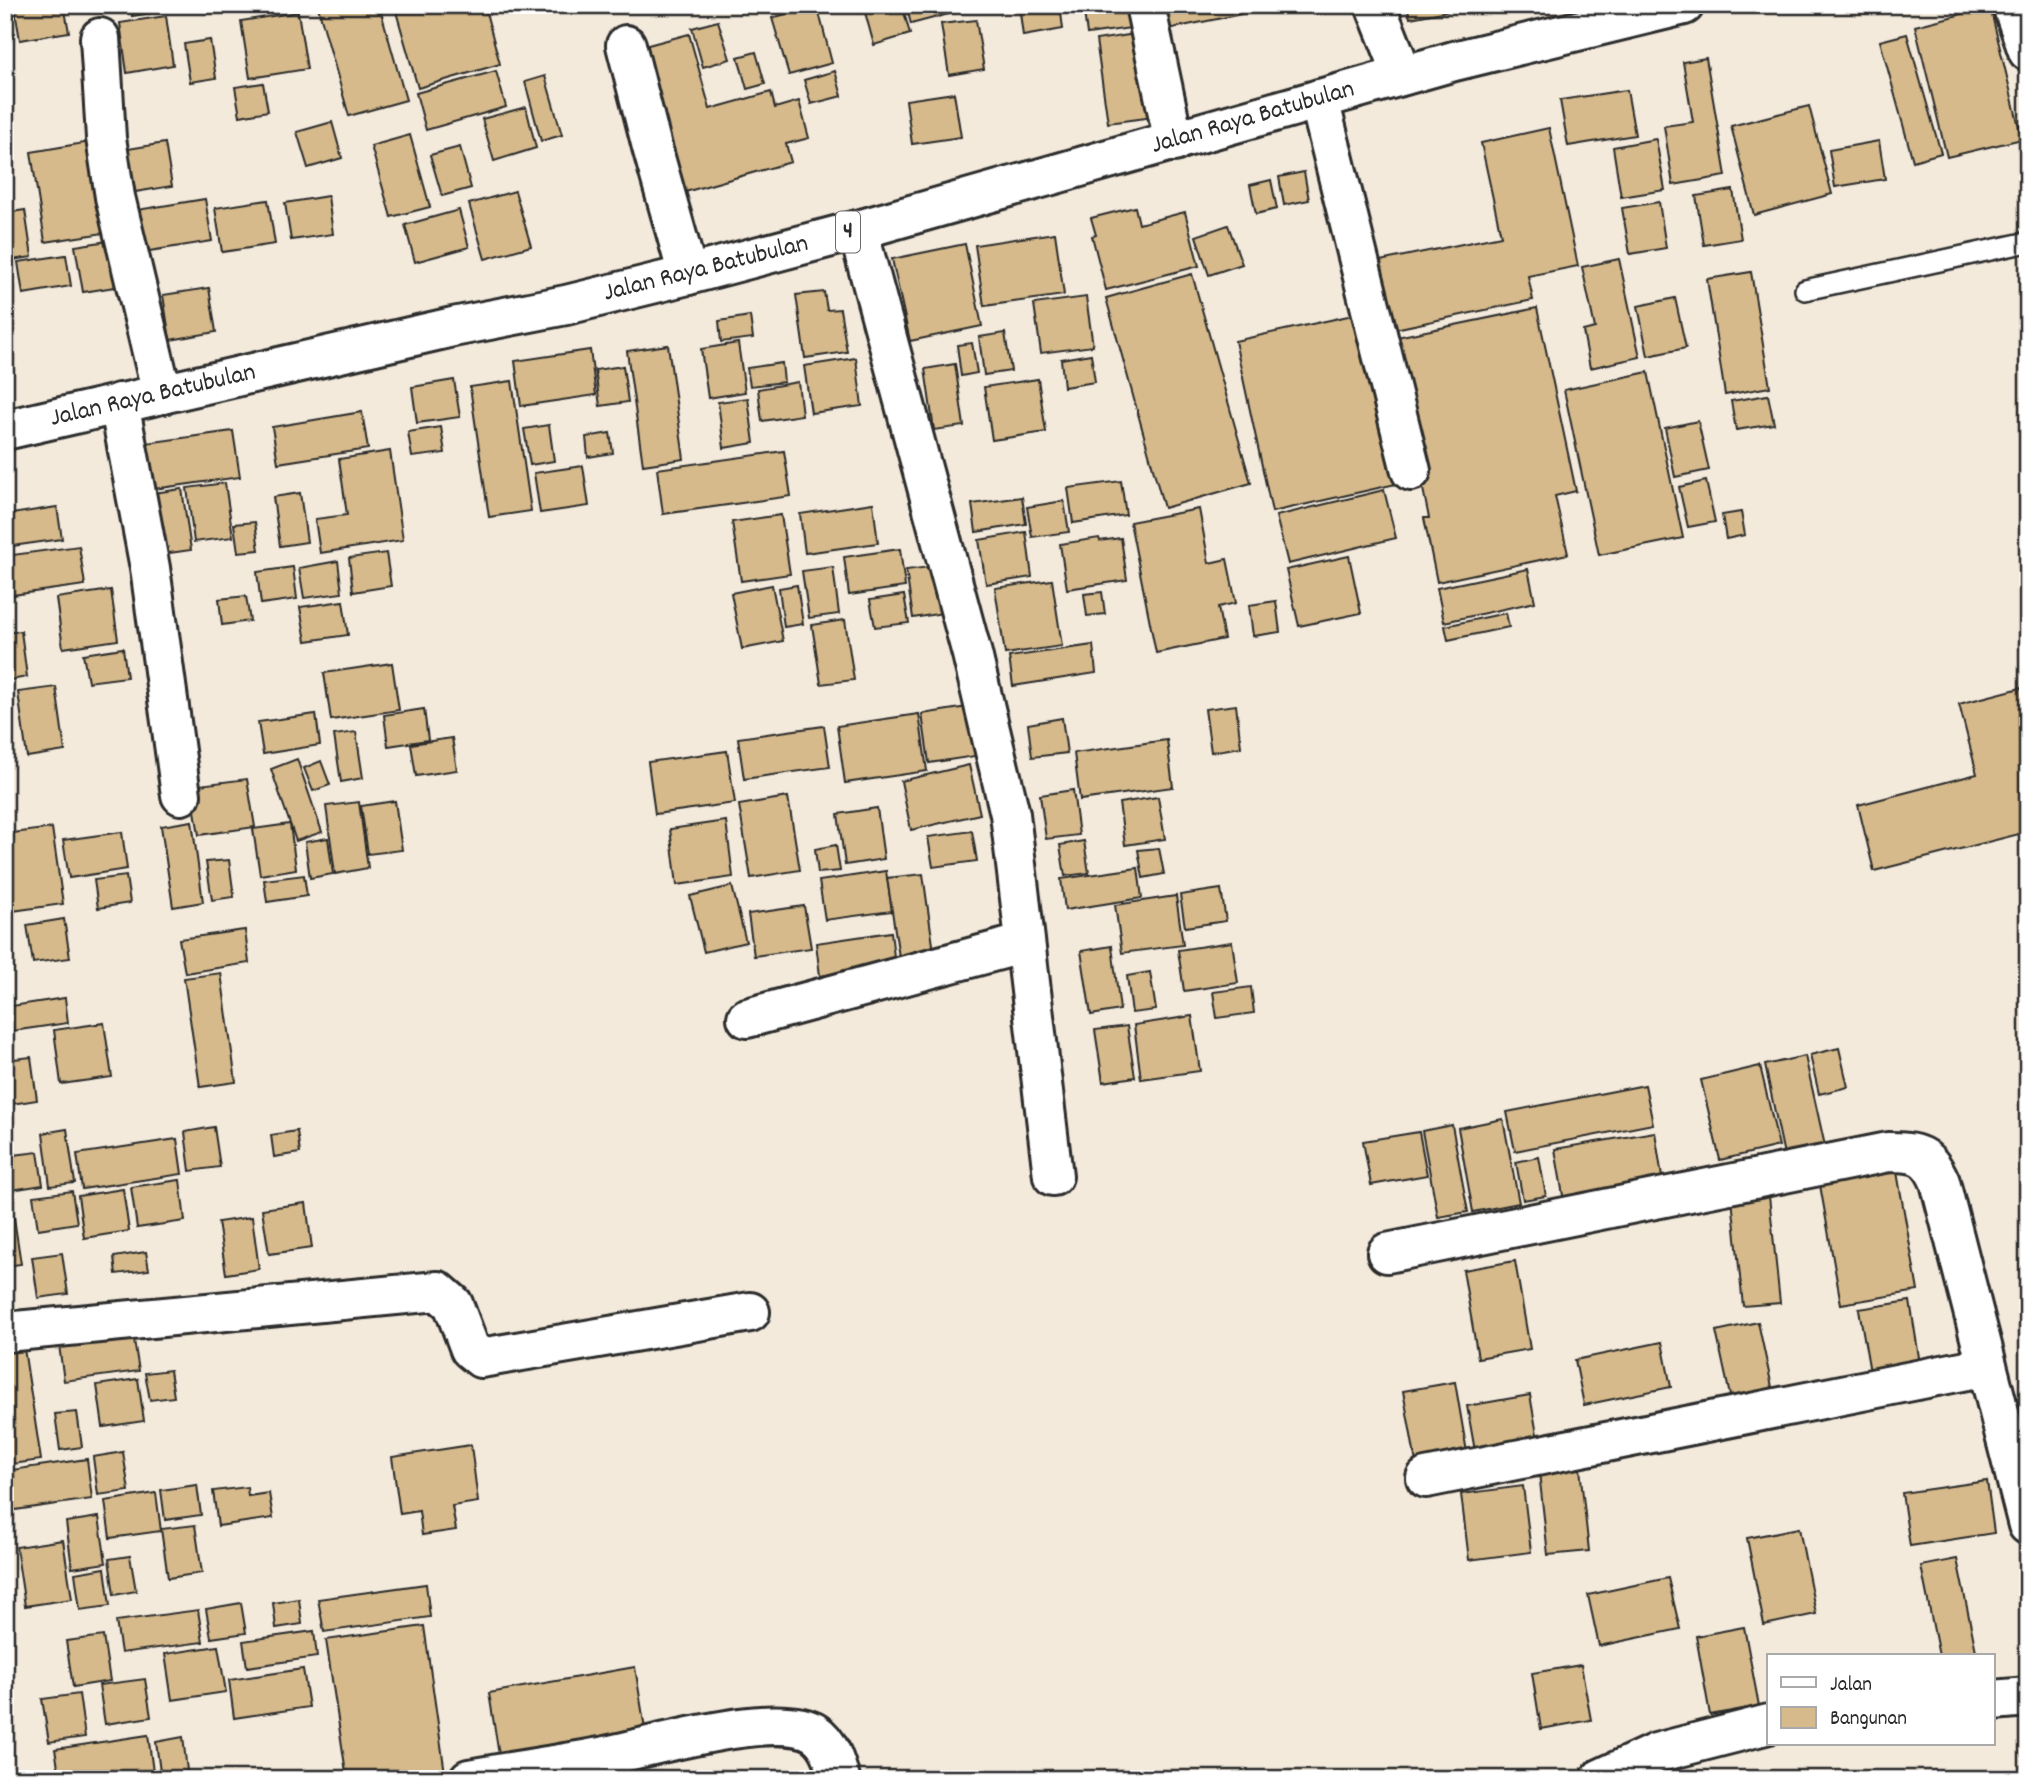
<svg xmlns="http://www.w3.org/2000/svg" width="2033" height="1784" viewBox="0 0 2033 1784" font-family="Dekko,sans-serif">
	<rect width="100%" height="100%" fill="#f3eadc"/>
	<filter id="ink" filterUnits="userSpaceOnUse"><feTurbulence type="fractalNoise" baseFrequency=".0143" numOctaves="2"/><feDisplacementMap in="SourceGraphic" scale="14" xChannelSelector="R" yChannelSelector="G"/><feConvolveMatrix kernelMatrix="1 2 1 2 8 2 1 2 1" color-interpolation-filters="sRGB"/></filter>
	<g filter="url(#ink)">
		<!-- building -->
		<g fill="#d6ba8b" stroke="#2b2b2b" stroke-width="2">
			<path d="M14,5h50l5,27 -49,8z"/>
			<path d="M131,5h40l1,5 -40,6z"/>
			<path d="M326,5h53l27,95 -57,16 -31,-109z"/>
			<path d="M403,5h81l16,59 -82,24 -23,-80z"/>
			<path d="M740,5h23l-21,6z"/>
			<path d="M817,5l15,58 -43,12 -17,-57z"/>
			<path d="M863,5h39l8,29 -36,11z"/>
			<path d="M906,5h52l2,6 -49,13z"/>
			<path d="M1019,5h41l3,24 -40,7z"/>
			<path d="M1083,5h45l3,23 -44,6z"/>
			<path d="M1153,5h133l-128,26z"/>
			<path d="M1407,5h40l1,6 -38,7z"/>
			<path d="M1990,7l32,132 -75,18 -32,-131z"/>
			<path d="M298,12l9,57 -57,9 -9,-57z"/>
			<path d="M166,16l7,49 -46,8 -7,-50z"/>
			<path d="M976,20l8,49 -35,6 -8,-51z"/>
			<path d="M718,21l12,38 -27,8 -11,-39z"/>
			<path d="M1142,33l12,84 -46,6 -12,-83z"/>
			<path d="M689,34l21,75 61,-17 4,16 24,-7 10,37 -23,6 5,18 -113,32 -41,-146z"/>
			<path d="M1907,34l34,119 -28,8 -33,-120z"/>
			<path d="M210,40l6,38 -26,4 -6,-38z"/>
			<path d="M756,52l9,32 -18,5 -9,-32z"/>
			<path d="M1706,58l20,118 -53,9 -9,-59 29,-4 -10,-60z"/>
			<path d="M5,69l8,49 -8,1z"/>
			<path d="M496,71l10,36 -80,23 -10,-37z"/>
			<path d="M835,71l7,25 -31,8 -7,-24z"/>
			<path d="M545,76l17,59 -21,6 -16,-59z"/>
			<path d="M263,83l5,28 -28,5 -5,-29z"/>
			<path d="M1627,90l8,45 -67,11 -8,-46z"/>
			<path d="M954,93l7,44 -49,7 -6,-44z"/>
			<path d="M1809,106l23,88 -78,21 -23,-89z"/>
			<path d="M526,107l10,41 -42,13 -12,-42z"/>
			<path d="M332,122l10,36 -34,10 -11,-36z"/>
			<path d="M1549,128l29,138 -50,10 5,24 -143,30 -15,-68 126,-26 -20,-93z"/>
			<path d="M410,135l20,72 -39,10 -20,-71z"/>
			<path d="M1656,139l9,51 -44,7 -8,-50z"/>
			<path d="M1879,141l6,38 -50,8 -6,-37z"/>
			<path d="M90,142l14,91 -59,9 -14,-90z"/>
			<path d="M165,143l7,43 -37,6 -7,-43z"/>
			<path d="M460,147l11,41 -29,8 -12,-41z"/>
			<path d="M1304,172l5,28 -25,5 -5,-28z"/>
			<path d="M1271,180l6,29 -21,5 -6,-29z"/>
			<path d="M1733,190l8,49 -37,6 -8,-49z"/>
			<path d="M515,191l16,55 -46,13 -16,-55z"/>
			<path d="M328,196l5,38 -42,6 -6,-37z"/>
			<path d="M205,199l7,42 -69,11 -6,-42z"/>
			<path d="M268,200l7,44 -53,8 -7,-44z"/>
			<path d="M1659,202l7,46 -36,6 -8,-46z"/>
			<path d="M1135,207l4,17 46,-12 14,54 -93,24 -14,-54 4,-1 -5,-17z"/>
			<path d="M25,210l7,47 -27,4v-48z"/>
			<path d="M459,210l10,37 -54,15 -10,-37z"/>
			<path d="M1228,225l14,39 -33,11 -13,-39z"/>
			<path d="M1055,233l9,62 -80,11 -9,-61z"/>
			<path d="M108,241l7,46 -32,5 -8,-46z"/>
			<path d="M965,244l17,82 -72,15 -18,-82z"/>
			<path d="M66,255l5,31 -48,8 -5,-32z"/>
			<path d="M1619,259l21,98 -50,11 -7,-37 12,-3 -13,-61z"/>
			<path d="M1751,272l19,115 -45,8 -18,-116z"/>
			<path d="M1192,274l59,209 -87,25 -58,-210z"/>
			<path d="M209,288l7,44 -46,8 -7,-45z"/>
			<path d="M824,292l3,18 13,-1 7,43 -42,6 -9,-63z"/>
			<path d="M1086,297l7,49 -52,7 -7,-49z"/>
			<path d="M1675,298l11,50 -38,8 -10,-50z"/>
			<path d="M1537,308l39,183 -21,5 13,58 -131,28 -13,-64h5l-37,-180z"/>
			<path d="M1371,311l38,170 -137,31 -37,-171z"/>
			<path d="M750,316l3,22 -32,4 -2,-21z"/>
			<path d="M1005,333l6,38 -27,4 -5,-38z"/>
			<path d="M738,343l7,49 -37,6 -7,-49z"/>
			<path d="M972,343l5,30 -16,3 -4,-31z"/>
			<path d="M668,345l16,114 -41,6 -16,-114z"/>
			<path d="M590,350l6,45 -75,11 -6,-45z"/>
			<path d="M1091,354l4,28 -31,5 -3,-28z"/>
			<path d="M856,358l6,48 -51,7 -7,-47z"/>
			<path d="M782,363l2,19 -34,4 -3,-18z"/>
			<path d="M955,364l9,62 -30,4 -9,-61z"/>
			<path d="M623,366l5,36 -28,4 -5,-36z"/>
			<path d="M1648,372l35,166 -84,17 -35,-165z"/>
			<path d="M1038,379l8,53 -54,8 -8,-53z"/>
			<path d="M454,380l6,37 -43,6 -5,-36z"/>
			<path d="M512,381l19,130 -42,6 -19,-130z"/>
			<path d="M798,382l4,33 -40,6 -4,-32z"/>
			<path d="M1768,395l6,29 -38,6 -5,-29z"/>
			<path d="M748,398l6,45 -30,5 -6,-46z"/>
			<path d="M362,412l6,37 -90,14 -6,-36z"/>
			<path d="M1698,421l11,49 -34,7 -10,-49z"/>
			<path d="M549,425l5,36 -24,4 -6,-36z"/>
			<path d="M441,427l4,26 -33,4 -4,-25z"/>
			<path d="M233,431l7,46 -94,13 -7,-46z"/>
			<path d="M610,433l3,20 -25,4 -2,-20z"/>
			<path d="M390,451l13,89 -83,13 -5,-34 32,-4 -8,-56z"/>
			<path d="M784,451l7,45 -128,18 -6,-45z"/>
			<path d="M583,466l6,40 -49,7 -6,-40z"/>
			<path d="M1121,481l5,34 -53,8 -5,-35z"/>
			<path d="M1706,481l9,41 -27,5 -9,-40z"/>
			<path d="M225,483l8,54 -39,5 -7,-54z"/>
			<path d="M182,489l9,61 -36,5 -9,-61z"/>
			<path d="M1384,490l12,48 -108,26 -12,-48z"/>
			<path d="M300,493l7,49 -27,4 -7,-49z"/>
			<path d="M1022,497l4,27 -50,8 -4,-28z"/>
			<path d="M1064,501l5,31 -37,5 -5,-30z"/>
			<path d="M873,503l5,40 -73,10 -5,-39z"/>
			<path d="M57,507l5,32 -57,8v-32z"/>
			<path d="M1199,509l10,54 18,-4 9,44 -18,4 6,32 -68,14 -26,-131z"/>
			<path d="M1741,512l4,23 -19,4 -4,-24z"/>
			<path d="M781,515l9,59 -49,7 -9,-59z"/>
			<path d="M255,522l4,28 -21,2 -4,-28z"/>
			<path d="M1026,532l6,45 -46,7 -7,-44z"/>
			<path d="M1099,538l1,3 21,-3 6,42 -60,9 -7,-45z"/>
			<path d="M79,546l6,39 -80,11v-40z"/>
			<path d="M900,549l5,38 -56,8 -5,-38z"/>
			<path d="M386,553l5,33 -38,6 -4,-34z"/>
			<path d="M1349,556l12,57 -62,13 -13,-56z"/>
			<path d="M338,561l4,32 -38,5 -5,-30z"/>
			<path d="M937,566l6,47 -30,5 -7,-48z"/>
			<path d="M293,567l4,32 -36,5 -4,-32z"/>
			<path d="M833,567l6,47 -30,4 -7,-47z"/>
			<path d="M1528,569l7,33 -91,20 -7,-34z"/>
			<path d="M1052,580l10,66 -57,8 -10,-66z"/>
			<path d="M772,585l11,56 -41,8 -11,-56z"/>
			<path d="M797,585l6,39 -19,3 -5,-39z"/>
			<path d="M111,590l7,50 -55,8 -7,-50z"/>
			<path d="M1102,592l3,22 -18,2 -3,-22z"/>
			<path d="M904,595l5,28 -34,4 -5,-27z"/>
			<path d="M246,596l4,25 -28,4 -3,-26z"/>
			<path d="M343,601l5,34 -42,6 -6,-34z"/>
			<path d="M1276,601l4,31 -27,4 -4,-31z"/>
			<path d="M1506,613l3,14 -61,13 -3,-14z"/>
			<path d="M845,620l9,60 -33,4 -9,-59z"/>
			<path d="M21,631l6,46 -22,4v-48z"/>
			<path d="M1093,645l3,28 -83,13 -4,-29z"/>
			<path d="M123,648l4,29 -39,5 -5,-28z"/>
			<path d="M392,663l7,47 -68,10 -7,-47z"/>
			<path d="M2028,686l-1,146 -153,39 -16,-66 119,-31 -18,-70z"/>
			<path d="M56,687l9,64 -38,6 -9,-65z"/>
			<path d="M1236,705l5,42 -30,5 -6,-43z"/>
			<path d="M968,707l7,49 -46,7 -7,-49z"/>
			<path d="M424,709l4,31 -40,6 -4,-31z"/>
			<path d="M316,714l4,31 -57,9 -5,-32z"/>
			<path d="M919,714l8,57 -82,12 -8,-57z"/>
			<path d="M1062,718l5,35 -35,4 -4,-33z"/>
			<path d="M824,726l6,41 -86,12 -6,-41z"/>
			<path d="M356,732l7,46 -22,4 -7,-47z"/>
			<path d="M452,738l5,32 -41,6 -5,-32z"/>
			<path d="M1167,740l6,47 -93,13 -6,-47z"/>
			<path d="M727,751l8,52 -80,11 -7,-52z"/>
			<path d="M297,759l25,73 -26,9 -25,-72z"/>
			<path d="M321,761l9,24 -17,6 -9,-23z"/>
			<path d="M969,765l11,49 -69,16 -10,-49z"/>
			<path d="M247,779l8,48 -56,8 -8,-49z"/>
			<path d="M1073,790l6,45 -33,4 -6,-44z"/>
			<path d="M788,797l12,73 -49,8 -12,-73z"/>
			<path d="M1158,797l7,42 -40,6 -6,-42z"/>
			<path d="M395,801l7,49 -34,4 -7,-48z"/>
			<path d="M359,802l9,66 -33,6 -9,-68z"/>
			<path d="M877,808l7,51 -39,6 -7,-51z"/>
			<path d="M192,821l11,81 -30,5 -12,-81z"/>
			<path d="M726,821l7,56 -56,8 -7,-56z"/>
			<path d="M290,824l6,45 -36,6 -7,-46z"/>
			<path d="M52,828l11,76 -58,8v-78z"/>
			<path d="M972,831l5,30 -44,6 -5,-30z"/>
			<path d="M122,832l5,37 -58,9 -6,-38z"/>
			<path d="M328,838l5,36 -23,4 -5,-36z"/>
			<path d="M1084,841l5,32 -24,3 -5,-31z"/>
			<path d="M836,845l4,26 -22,2 -3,-24z"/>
			<path d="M1159,848l5,26 -21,4 -5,-28z"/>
			<path d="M229,860l5,37 -22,3 -6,-38z"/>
			<path d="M1138,868l4,30 -77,12 -4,-31z"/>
			<path d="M886,871l6,40 -67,9 -6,-39z"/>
			<path d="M923,874l11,78 -35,5 -12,-79z"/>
			<path d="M304,875l3,21 -40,6 -3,-22z"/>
			<path d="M126,876l4,27 -32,5 -4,-28z"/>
			<path d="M732,886l14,56 -42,10 -14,-56z"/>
			<path d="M1221,889l5,32 -41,6 -5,-32z"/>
			<path d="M1176,896l7,49 -61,8 -7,-48z"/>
			<path d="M804,906l7,42 -57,8 -6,-42z"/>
			<path d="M64,919l6,39 -37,5 -6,-38z"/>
			<path d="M245,930l4,33 -64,10 -6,-34z"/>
			<path d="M891,932l4,33 -75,11 -4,-33z"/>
			<path d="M1232,942l6,41 -54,8 -6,-41z"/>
			<path d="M1112,946l8,64 -29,5 -10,-64z"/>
			<path d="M1150,972l6,38 -24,3 -5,-37z"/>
			<path d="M221,973l15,109 -36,5 -16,-109z"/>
			<path d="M1251,987l3,26 -37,5 -4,-26z"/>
			<path d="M65,998l3,25 -63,9v-25z"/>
			<path d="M1192,1016l8,55 -59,8 -7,-54z"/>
			<path d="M104,1023l8,54 -51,7 -7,-54z"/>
			<path d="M1127,1026l8,51 -32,5 -8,-52z"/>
			<path d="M1839,1048l9,39 -29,7 -9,-39z"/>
			<path d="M1805,1056l22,99 -41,9 -21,-99z"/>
			<path d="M31,1057l6,43 -32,5v-45z"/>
			<path d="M1760,1066l19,80 -59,14 -19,-80z"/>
			<path d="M1645,1085l8,39 -138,27 -8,-39z"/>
			<path d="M1503,1119l16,84 -46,9 -15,-84z"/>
			<path d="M1452,1125l16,87 -30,5 -16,-86z"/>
			<path d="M214,1127l6,40 -30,4 -5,-39z"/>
			<path d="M67,1129l8,54 -25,3 -7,-53z"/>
			<path d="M297,1131l3,22 -26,4 -3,-22z"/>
			<path d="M1419,1132l8,43 -56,10 -8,-44z"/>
			<path d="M1655,1132l9,58 -99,17 -10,-58z"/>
			<path d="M177,1139l5,35 -100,15 -5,-35z"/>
			<path d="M38,1152l5,33 -38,6v-35z"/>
			<path d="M1539,1157l7,39 -23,4 -7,-38z"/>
			<path d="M1897,1172l21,119 -77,13 -21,-119z"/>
			<path d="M180,1180l5,41 -48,7 -6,-41z"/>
			<path d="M123,1189l6,42 -45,7 -6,-42z"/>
			<path d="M72,1191l5,32 -39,6 -5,-33z"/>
			<path d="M1769,1196l11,107 -37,3 -11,-107z"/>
			<path d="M306,1203l6,45 -43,6 -7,-45z"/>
			<path d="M252,1217l7,52 -33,5 -8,-52z"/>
			<path d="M14,1218l7,46 -16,2v-46z"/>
			<path d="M146,1252l3,18 -33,4 -2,-17z"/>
			<path d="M62,1253l6,41 -30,4 -6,-41z"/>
			<path d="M1515,1261l15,88 -52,9 -15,-88z"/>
			<path d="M1910,1301l11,69 -50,8 -12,-69z"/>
			<path d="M1758,1322l16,74 -42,9 -16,-74z"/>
			<path d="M133,1334l6,37 -75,10 -5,-36z"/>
			<path d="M23,1342l18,118 -36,5v-121z"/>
			<path d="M1662,1342l9,45 -87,18 -9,-45z"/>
			<path d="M170,1370l4,27 -24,3 -5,-27z"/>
			<path d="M138,1379l6,42 -41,6 -6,-42z"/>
			<path d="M1455,1382l13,76 -51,10 -14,-77z"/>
			<path d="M1530,1395l8,45 -63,11 -8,-45z"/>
			<path d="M77,1412l5,35 -22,3 -5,-36z"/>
			<path d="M471,1445l7,57 -26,4 4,24 -34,5 -3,-24 -19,3 -8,-57z"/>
			<path d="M123,1452l6,39 -31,4 -5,-38z"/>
			<path d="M87,1459l5,40 -84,12 -3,-40z"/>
			<path d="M1580,1468l9,83 -41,4 -9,-83z"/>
			<path d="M1987,1481l7,52 -84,13 -8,-53z"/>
			<path d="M197,1485l4,30 -36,5 -4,-30z"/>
			<path d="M1523,1486l8,66 -62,8 -8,-66z"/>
			<path d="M247,1487l1,9 21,-3 4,25 -55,8 -5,-35z"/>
			<path d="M156,1493l5,38 -51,7 -5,-37z"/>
			<path d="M99,1517l7,46 -34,5 -6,-46z"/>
			<path d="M195,1525l7,48 -34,5 -7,-49z"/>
			<path d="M1799,1528l17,86 -52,11 -17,-87z"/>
			<path d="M63,1540l9,59 -47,7 -9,-59z"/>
			<path d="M130,1556l6,35 -22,4 -5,-36z"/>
			<path d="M1957,1559l20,97h-38l-18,-90z"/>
			<path d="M105,1568l5,38 -30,4 -5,-37z"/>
			<path d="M1668,1578l12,51 -81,17 -11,-51z"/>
			<path d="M426,1584l4,33 -106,15 -6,-33z"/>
			<path d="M299,1599l3,25 -26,4 -3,-25z"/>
			<path d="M241,1603l5,30 -35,5 -5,-29z"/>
			<path d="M198,1610l5,32 -82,11 -5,-32z"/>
			<path d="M424,1626l21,147 -42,6h-56l-21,-139z"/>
			<path d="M1744,1627l15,79 -49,9 -14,-79z"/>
			<path d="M314,1631l3,26 -70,10 -4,-26z"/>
			<path d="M103,1636l7,45 -37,6 -7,-46z"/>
			<path d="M218,1646l8,46 -54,8 -7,-46z"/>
			<path d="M1581,1665l10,55 -50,9 -9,-56z"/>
			<path d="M635,1667l10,62 -146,26 -10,-62z"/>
			<path d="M303,1669l6,38 -75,11 -5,-38z"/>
			<path d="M145,1679l6,38 -46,7 -6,-39z"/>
			<path d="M79,1694l6,43 -36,5 -7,-43z"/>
			<path d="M148,1735l6,44h-94l-5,-30z"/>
			<path d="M183,1737l5,42h-27l-5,-37z"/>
		</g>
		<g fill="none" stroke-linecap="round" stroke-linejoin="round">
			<defs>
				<path id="service" d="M1805,290l223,-48"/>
				<g id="minor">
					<path d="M1145,5l29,137"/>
					<path d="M1375,5l28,70"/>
					<path d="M2012,5l16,46"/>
					<path d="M100,38l6,100 9,59 47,197"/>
					<path d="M626,45l26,102 36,128"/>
					<path d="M1319,99l92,372"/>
					<path d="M858,230l114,424 38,160 43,362"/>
					<path d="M119,403l31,165 31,227"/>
					<path d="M747,1018l278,-75"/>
					<path d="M1387,1253l501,-101c29,0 40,2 52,30l88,343"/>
					<path d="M5,1332l433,-41 15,13 17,45 11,9 269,-46"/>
					<path d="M1426,1478l561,-112"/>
					<path d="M1993,1700l35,-3"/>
					<path d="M469,1779c44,-8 88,-14 132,-22 45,-9 176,-48 214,-24 15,10 20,30 25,46"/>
					<path d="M1600,1779l56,-26 113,-29"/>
				</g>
				<path id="trunk" d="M5,430l448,-103 113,-22 122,-30 170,-45 596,-169 230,-56"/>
			</defs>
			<!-- service casing -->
			<use href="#service" stroke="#2b2b2b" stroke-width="24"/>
			<!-- minor casing -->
			<use href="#minor" stroke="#2b2b2b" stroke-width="44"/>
			<!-- trunk casing -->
			<use href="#trunk" stroke="#2b2b2b" stroke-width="44"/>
			<!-- service -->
			<use href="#service" stroke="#fff" stroke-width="19"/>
			<!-- minor -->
			<use href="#minor" stroke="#fff" stroke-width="38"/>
			<!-- trunk -->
			<use href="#trunk" stroke="#fff" stroke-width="38"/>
		</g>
	</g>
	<g text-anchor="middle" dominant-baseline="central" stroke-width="5" stroke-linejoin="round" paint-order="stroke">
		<!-- shield labels -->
		<rect fill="#fff" stroke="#6b6b6b" stroke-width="2" x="836" y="211.5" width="24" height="41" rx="5"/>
		<g font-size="24" font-weight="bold" fill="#2b2b2b">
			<text x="848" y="232">4</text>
		</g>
		<!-- street labels -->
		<g font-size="26" fill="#2b2b2b" stroke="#fff">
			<text transform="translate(1253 118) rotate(-16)">Jalan Raya Batubulan</text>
			<text transform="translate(706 269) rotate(-14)">Jalan Raya Batubulan</text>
			<text transform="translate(153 396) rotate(-13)">Jalan Raya Batubulan</text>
		</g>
	</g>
	<!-- margin -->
	<rect width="2033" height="1784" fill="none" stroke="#fff" stroke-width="28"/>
	<rect x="14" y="14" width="2005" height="1756" fill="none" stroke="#2b2b2b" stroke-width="2.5" filter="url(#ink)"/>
	<!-- legend -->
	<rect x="1767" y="1654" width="228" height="91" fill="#ffffff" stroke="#aaaaaa" stroke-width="2"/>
	<rect x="1781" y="1677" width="35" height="10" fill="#ffffff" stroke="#aaaaaa" stroke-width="2"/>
	<text x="1830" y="1690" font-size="21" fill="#2b2b2b">Jalan</text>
	<rect x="1781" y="1707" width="35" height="21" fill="#d6ba8b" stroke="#aaaaaa" stroke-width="2"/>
	<text x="1830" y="1724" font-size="21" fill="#2b2b2b">Bangunan</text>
</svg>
